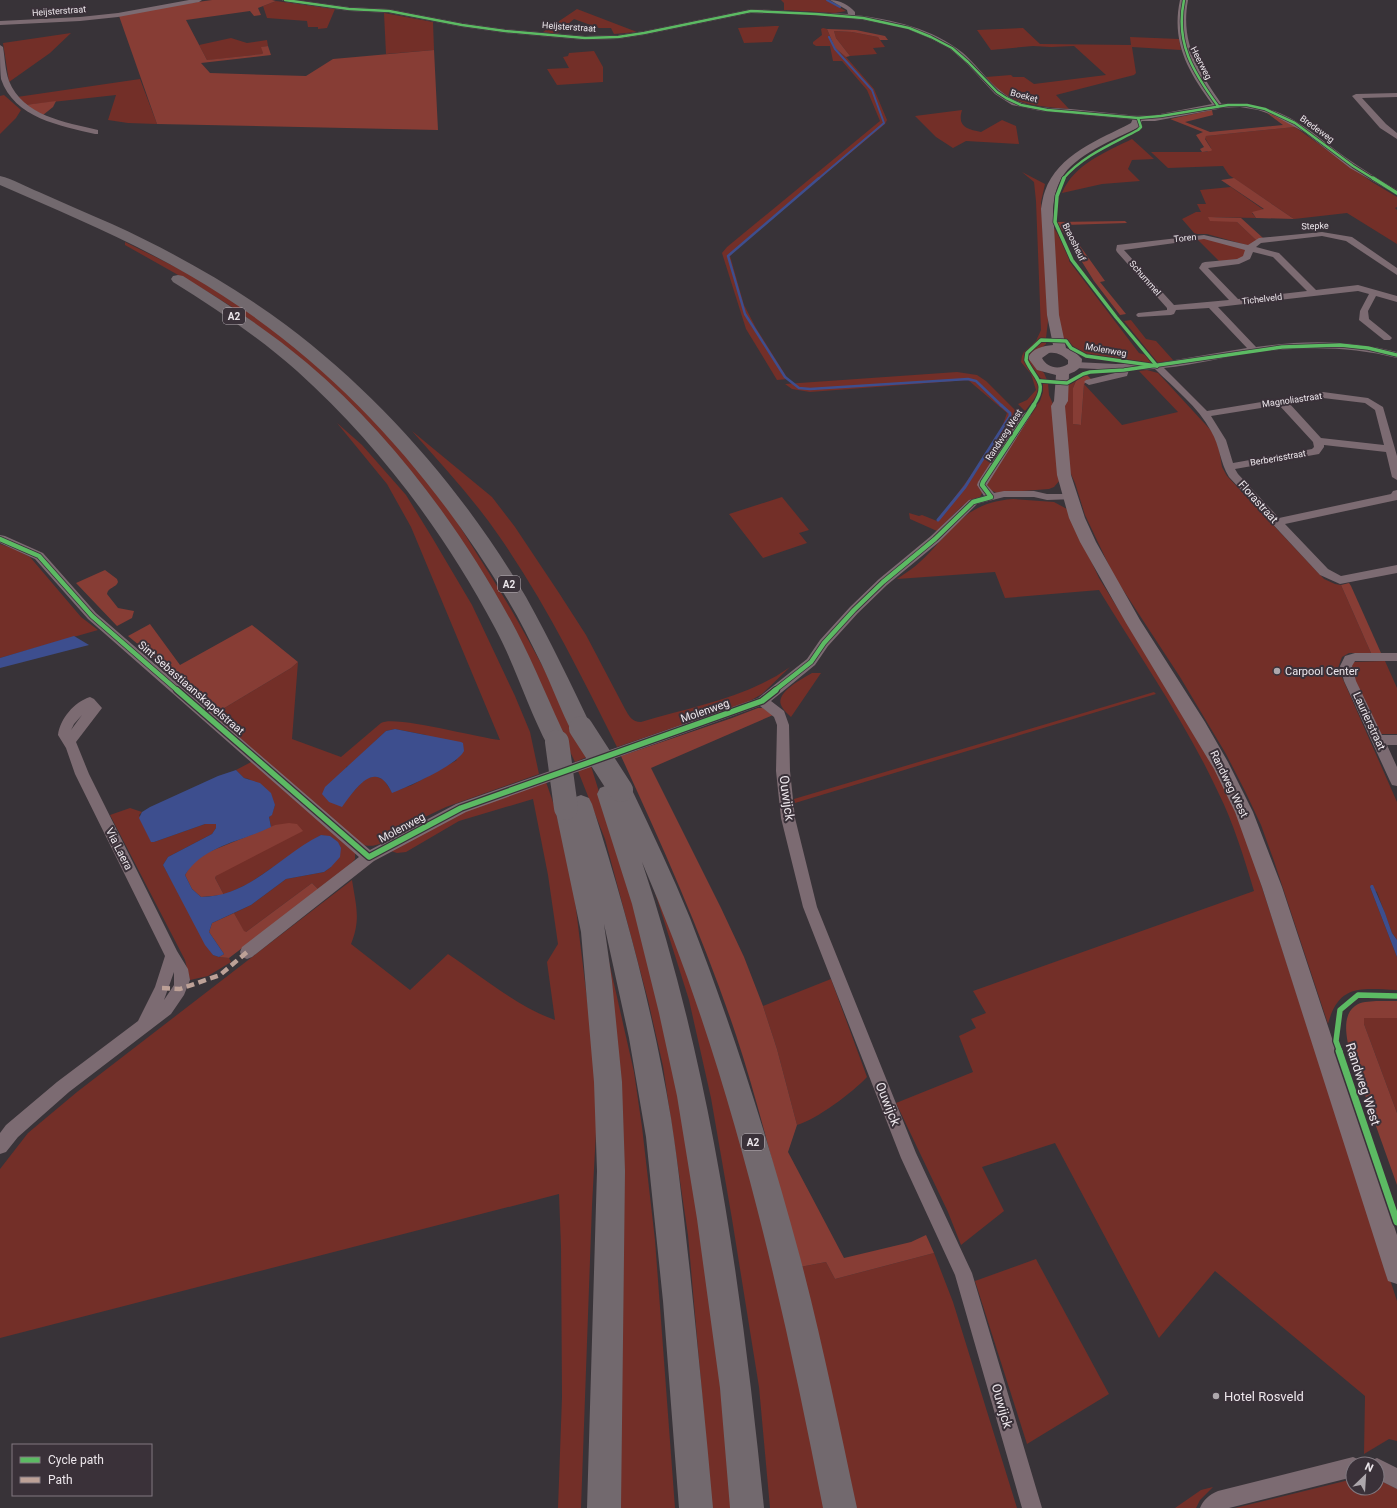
<svg xmlns="http://www.w3.org/2000/svg" width="1397" height="1508" viewBox="0 0 1397 1508" font-family="Roboto,sans-serif">
	<rect width="100%" height="100%" fill="#383338"/>
	<!-- green -->
	<g fill="#732f28" fill-rule="evenodd">
		<path d="M781,0h45l20,11 -11,2 -51,-3v-7z"/>
		<path d="M276,1l59,8 -8,19 -9,1v-2h-10l-1,-6 -40,-3 -4,-12z"/>
		<path d="M577,9l60,23 -23,2 -3,-6h-12l-25,-9 -18,15 -13,-2z"/>
		<path d="M384,13l49,9 1,28 -48,4z"/>
		<path d="M774,26h5l-7,16 -28,1 -6,-15z"/>
		<path d="M823,28l4,1 8,19 11,9 28,32 13,31 -2,4 -147,123 -8,9 14,49 12,23 32,51 -11,1 -31,-51 -24,-76 5,-6 153,-126 -13,-31 -25,-29h-9l-3,-15h-14l-3,-2v-2l9,-7 -1,-6z"/>
		<path d="M1023,28l17,16 91,1 -1,-8 49,2 2,11 -49,-3 4,26 -2,2 -78,20 13,14c-34,-3 -60,-4 -83,-32l25,-2 2,2h11l10,7 72,-9 -32,-29 -23,1 -18,-1 -42,4 -14,-20z"/>
		<path d="M834,31l18,1 26,5 7,10 -12,1 4,6 -27,2 -14,-18z"/>
		<path d="M71,33l-21,20 -41,29 -6,-39z"/>
		<path d="M231,38l16,5 20,-3 1,6 -6,1 1,6 -1,1 -53,6h-2l-8,-15z"/>
		<path d="M594,51l9,16v15l-46,3 -10,-16 22,-1 -6,-11 5,-1 1,-3z"/>
		<path d="M140,79l17,45 -29,-1 -20,-3 8,-25 -91,10 -8,-8z"/>
		<path d="M4,95l17,15 -5,8 -16,16v-38z"/>
		<path d="M962,110c-5,17 5,19 19,22l21,-12 14,6 3,18 -53,-3 -13,7 -17,-11 -21,-21z"/>
		<path d="M1295,127l77,55 25,15v10l-2,1 2,2v34l-50,-31 -53,6 -65,-44 -6,-9 -55,2 -17,-16h56l4,-4 -6,-10 1,-2z"/>
		<path d="M1132,139l22,20 -22,1 -4,9 12,12 -38,3 -40,9c12,-29 44,-41 70,-54z"/>
		<path d="M1022,172l23,12 -4,18 7,119 -2,17h-5l-16,15 -1,7c15,24 23,25 1,51l-7,-7 9,-4 9,-10 -5,-16 -10,-12 1,-6 2,-4 12,-11 5,-11 -5,-129 -2,-19z"/>
		<path d="M1231,187l33,23 -12,3 4,5 -46,-1 27,5 20,19 -7,5 -43,-12h-12l-13,-15 14,-7h5l-4,-8h9l-6,-14z"/>
		<path d="M1051,223l19,31 -1,7 70,92 7,2 6,9c-22,-3 -47,-3 -68,-10 -9,-3 -13,-13 -22,-14l-3,-17z"/>
		<path d="M1203,238l45,11 -5,10 -24,2 -22,-22z"/>
		<path d="M125,242c41,20 84,41 122,67 75,52 145,124 199,197 11,15 21,32 31,48 42,65 78,133 110,203l-12,5 -55,-114 -80,-134 -169,-178 -34,-26 -34,-21 -78,-44z"/>
		<path d="M1131,320l15,19 10,2 17,19 -15,3 -34,-42z"/>
		<path d="M1042,341h4v3l-15,13 1,6 12,10 3,7h-5l-11,-14 -4,-9z"/>
		<path d="M1147,370l11,3 59,64 5,30 5,9 97,103 11,5 6,1 30,68h-22l-7,4 -4,11 59,134v138l-5,-7 -15,-41 -7,-5 27,70v33c-35,-1 -58,-7 -69,34l-54,-163 -13,-36 -16,-34 -19,-37 -46,-77 -66,-101 -29,-61 -10,-32 -5,-11 -5,-44v-43l6,-1 5,-3 -3,7v36l8,1 3,-41 38,41 56,-13 -39,-41z"/>
		<path d="M957,372l20,3 9,6 35,35 -39,63v14l-2,4 -18,9 -25,25 -27,-12 -1,-6 10,3 3,-1 15,6 41,-55 24,-39 5,-14 -39,-33 -158,12 -18,-3 -7,-5z"/>
		<path d="M1043,382l5,1 1,12 4,9 7,76 -6,7 -5,2 -52,4 -9,-4 -1,-4 2,-6 35,-59 16,-19 3,-9z"/>
		<path d="M337,423l25,22 44,50 27,44 39,66 43,91 15,36 9,42 -93,33 -55,26 2,4c-10,6 -20,12 -32,7l-150,-131 2,-7 8,4 70,-42 7,-6 -6,77 49,18 40,-34c14,-8 97,15 119,17l-89,-213 -24,-43zM395,729l31,6 31,25 -45,25 -20,7 -8,-12 -9,-4 -10,3 -14,15 -5,-27 4,-2 36,-34z"/>
		<path d="M412,431l80,66 23,30 44,66 27,42 39,74c4,7 7,13 16,13 50,-15 106,-24 149,-55l-28,27 -14,8 -131,45c-36,-72 -72,-145 -118,-211 -26,-38 -57,-71 -87,-105z"/>
		<path d="M782,497l27,33 -10,3 8,10 -44,15 -34,-44z"/>
		<path d="M1013,499l41,3 13,7 32,69 110,178 33,70 155,475v140l-8,-2 -25,15 1,-58 -150,-125 -56,67 -104,-195 -73,24 22,44 -43,34 -13,-33 -52,-109 77,-31 -14,-36 17,-8 -5,-9 15,-6 -13,-22 281,-100c-10,-33 -20,-67 -36,-99 -33,-71 -78,-135 -119,-202l-94,8 -10,-26 -98,7c8,-6 17,-11 24,-18 33,-31 42,-58 92,-62z"/>
		<path d="M0,544l14,5 16,8 51,60 17,13 -98,28z"/>
		<path d="M1385,661l12,27v46h-18l-29,-64 2,-6 2,-2z"/>
		<path d="M812,673h9l-30,44c-3,-3 -8,-7 -10,-12 -5,-13 21,-26 31,-32z"/>
		<path d="M1154,692l2,2 -361,109 -1,-4z"/>
		<path d="M253,761l102,89v9l-5,6 -31,25 -7,-7 -66,49h-2l-10,-19 17,-8 35,-26 38,-7 7,-5 -1,-30 -9,-2 -73,49 -24,11 -9,-17 1,-2 60,-51 -5,2 -2,-10 3,-3 3,-9 -26,-26 -5,-1 -8,-8z"/>
		<path d="M591,766l35,113 64,240 44,389h-22l-24,-273 -25,-169 -15,-66 -43,-161 -27,-68z"/>
		<path d="M546,782l8,23 18,71 21,172 4,66 -5,91 -11,303h-23l4,-111 -1,-150 -2,-53 -559,144v-169l28,-36 49,-41 275,-212c4,26 9,39 -1,64l59,46 38,-36c33,22 70,53 107,66l-8,-58 11,-18 -10,-69 -15,-76 -74,22 -53,31 -9,1 -6,-2 62,-36z"/>
		<path d="M130,808l12,4 -3,3 15,27 51,-18h11v4l-4,6 -44,23 -5,8 50,90 6,2 10,1 2,4 -23,14 -18,4 -5,-20 -75,-145z"/>
		<path d="M653,886h4l82,234 94,388h-63l-11,-121 -27,-168 -21,-121 -22,-98z"/>
		<path d="M595,900l39,172 8,55 13,113 20,268h-56z"/>
		<path d="M831,979l36,98c-14,15 -51,43 -70,48l-20,-76 -14,-43z"/>
		<path d="M1364,1018h33v95l-33,-89z"/>
		<path d="M934,1253l19,49 64,206h-161l-56,-241 26,-5 9,17z"/>
		<path d="M1036,1259l73,135 -82,50 -52,-163z"/>
		<path d="M1353,1479v9h24v-9l20,10v19h-162z"/>
		<path d="M1213,1487l-13,13 -4,8h-21l26,-18z"/>
	</g>
	<!-- forest -->
	<g fill="#873d35">
		<path d="M212,0h60l4,1 -18,7 3,7 -7,1 -4,-5 -64,9 21,40 55,-6 1,-1 -2,-6 7,-1 3,9 -70,8 9,10 96,3 27,-17 101,-9 4,80 -281,-6 -38,-108 64,-12z"/>
		<path d="M827,29l29,1 29,6 3,4h-8l-2,-3 -26,-5 -18,-1 2,7 14,18 -4,1 -11,-9z"/>
		<path d="M56,101l-3,6 -10,8 -18,-10z"/>
		<path d="M1252,107c16,5 31,10 43,20l-89,9 -1,3 7,11 -1,1 -9,1 -2,-3 4,-2 -8,-12 7,-3 -33,-13 42,-9 1,5 -28,7 25,10 73,-7 -16,-12z"/>
		<path d="M1234,178l57,39 3,2 -38,-1 -4,-6 12,-3 -43,-29z"/>
		<path d="M1208,217l33,1 22,20 -6,3 -20,-19 -27,-1z"/>
		<path d="M1125,221l2,2 -62,2 40,56 -5,1 26,32 -6,1 -26,-34 -37,-59z"/>
		<path d="M1086,374l5,5 -7,5 -3,41 -8,-1v-36l3,-7z"/>
		<path d="M105,570l12,9 1,3c-2,6 -10,5 -11,12l11,14 16,3 -2,7 -15,8 -41,-43z"/>
		<path d="M1349,583l2,3 30,67h-10l-30,-68z"/>
		<path d="M150,624l30,41 72,-40 46,37 -7,6 -70,42 -8,-4 -85,-70z"/>
		<path d="M758,708h5l10,7 -122,53 70,140 23,49 19,49 14,43 20,76 -9,27 56,106 67,-16 15,-7 8,18 -99,26 -9,-17 -26,5c-21,-77 -39,-156 -64,-232 -32,-96 -73,-188 -115,-279l111,-38z"/>
		<path d="M289,823l8,1 6,7 -87,45 -1,2 9,17 -23,2 -9,-8 -7,-14 7,-12 14,-10 69,-28z"/>
		<path d="M312,883l7,7 -90,68 -10,-1 5,-3 -15,-22 3,-9 22,-10 10,18 2,1z"/>
		<path d="M1376,1001h21v17h-33v6l33,89v72l-47,-132c-3,-13 -9,-37 5,-47 6,-5 14,-4 21,-5z"/>
	</g>
	<!-- water -->
	<g fill="#3d4e8e">
		<path d="M74,636l15,9 -89,23v-10z"/>
		<path d="M395,729l66,13 2,1 1,8c-8,15 -55,35 -72,42 -16,-36 -37,-4 -50,14l-13,-5 -7,-8 3,-7 61,-56z"/>
		<path d="M236,770l8,8 16,5 11,10 4,12 -3,10 -3,2 2,10c-30,15 -67,18 -86,48l7,14 9,8c49,0 79,-42 120,-62l9,1 8,6 3,6 -1,9 -9,10 -7,5 -38,7 -35,26 -39,18 -3,9 15,22 -5,3 -6,-2 -8,-10 -42,-80 5,-8 44,-23 4,-6v-4h-11l-51,18h-3l-12,-24 3,-6 8,-5 68,-31z"/>
		<path d="M1371,885h2l12,28 7,20 5,7v17l-27,-70z"/>
	</g>
	<g fill="none" stroke-linecap="round" stroke-linejoin="round">
		<!-- stream-far2 -->
		<g stroke="#3d4e8e" stroke-width="2">
			<path d="M827,0l13,7"/>
			<path d="M818,179l66,-56 -12,-33 -37,-41 -6,-12"/>
		</g>
		<!-- stream-far1 -->
		<path stroke="#3d4e8e" stroke-width="2.5" d="M819,178l-91,78 17,58 40,63 14,11 11,1 158,-10 8,2 26,25"/>
		<!-- stream -->
		<path stroke="#3d4e8e" stroke-width="3" d="M938,520l27,-33 45,-71v-3l-9,-8"/>
		<!-- street -->
		<g fill="#7c6b72" fill-rule="evenodd">
			<path d="M189,0h13l-3,2 -81,15 -38,4 -80,4v-4l80,-4 38,-4z"/>
			<path d="M282,0h16l51,7 40,2 73,14 43,6 80,7 33,-1 26,-4 107,-22 97,5 -1,-4 -17,-10c10,0 19,5 25,12v3c36,4 79,14 108,38 18,16 31,38 54,48 17,7 36,7 54,8 22,2 45,5 67,7l4,2 -4,2 -98,-9 -28,-6 -17,-11 -29,-31 -16,-14 -21,-11 -22,-9 -44,-9 -47,-5 -65,-2 -107,22 -26,4 -33,1 -80,-7 -43,-6 -73,-14 -40,-2 -64,-9z"/>
			<path d="M0,45l3,2c2,11 2,23 6,34 14,35 56,41 89,49v4h-3c-34,-8 -81,-16 -94,-55 -1,-10 -1,-23 -1,-34z"/>
			<path d="M1397,93v4l-35,1 24,26 11,9v6l-17,-11 -28,-32 4,-2z"/>
			<path d="M1240,103c49,6 67,26 105,54 17,12 34,22 52,33v5l-47,-27 -46,-36 -31,-17 -15,-5 -18,-3 -22,1 -4,-2 4,-2z"/>
			<path d="M1322,232l30,5 45,31v7l-51,-34 -24,-5 -61,7 -5,4 23,6 37,37 42,-5 39,11v6l-21,-6 -8,15 1,8 21,17 2,2 -2,2h-6l-25,-20 1,-9 9,-17 -11,-3 -140,16 38,40c48,-7 94,-7 141,5v6c-48,-12 -96,-12 -145,-5 -29,4 -58,12 -88,15l43,43 116,-19 45,6 15,9 14,49v24l-5,-3 -6,-25 -62,-7v2l-5,7 -84,15 3,5 41,44 112,-24 2,-3 4,-1v10l-112,24 43,45 13,7 56,-11v8l-57,11 -20,-9 -91,-98c-9,-14 -9,-31 -18,-46 -13,-24 -37,-43 -56,-62l-26,1 -2,6 -38,9 -5,-3 2,-2 33,-8v-2l-44,-2 -5,-3 5,-3 41,2 41,-1 90,-15 -38,-40 -33,2 -2,4 -3,1 -33,2 -2,-2 2,-2 29,-3v-2l-50,-56 -1,-2 1,-5 87,-10 44,10 11,-7zM1204,239l41,11 -2,6 -6,3 -32,3 -3,1 -3,5 30,32 -55,5 -50,-55zM1253,252l20,5 34,34 -69,8 -30,-31 31,-4 11,-5zM1323,398l42,5 10,7 9,35 -63,-7 -32,-35zM1279,405l34,37 1,5 -2,2 -79,14 -7,-23 -15,-24z"/>
			<path d="M1026,412l5,3 -44,70 7,8 10,-2h30l13,3h24l4,1 1,2 -1,2 -28,1 -13,-3h-30l-27,7 -38,38 -52,43 -29,28 -30,33 -13,19 -44,36 13,10 5,14 1,46 5,47 22,89 99,246 56,120 70,235h-20l-67,-233 -54,-117 -98,-251 -22,-89 -5,-47 1,-46 -3,-8 -14,-11 -294,106 -92,49 -122,96 -5,2 -5,-2 -2,-5 2,-5 117,-90 -271,-238 -53,-60 -35,-16v-8l5,1 38,17 53,60 274,237 86,-46 302,-106 49,-39 13,-19 30,-33 29,-28 52,-43 38,-36 15,-4 -7,-11 1,-3 43,-67z"/>
			<path d="M1355,653h42v8h-42l-3,5 4,15 26,54h15v10h-10l10,22v19l-5,-1 -2,-4 -46,-100 -4,-15 5,-10z"/>
			<path d="M90,697l4,2 8,9 -26,34 13,32 88,177 11,18 2,11 -6,15 -13,19 -102,78 -51,45 -12,15 -6,2v-21l6,-8 51,-43 81,-61 17,-34 10,-31 -90,-182 -9,-26 -8,-13c2,-16 16,-33 32,-38zM82,715l-11,15 3,-6zM174,972v13l-10,15z"/>
			<path d="M1353,1457l7,3 1,4h-8v13l-124,31h-29c4,-9 9,-13 18,-17z"/>
			<path d="M1377,1458l20,10v21l-20,-10v-15h-8l1,-3z"/>
		</g>
		<!-- secondary -->
		<path fill="#7f6e74" fill-rule="evenodd" d="M1180,0h8c-8,44 11,71 35,106l-5,3 -63,12h-13l-3,6c-25,13 -64,27 -78,52 -5,9 -7,19 -8,30l6,106 7,33 9,4 7,7c0,9 -5,12 -13,15l-1,27 -3,5 6,69 14,43 11,24 44,78 65,102 23,40 25,50 29,75 115,348v49l-9,-3 -3,-9 -123,-385 -27,-75 -21,-43 -88,-146 -46,-81 -11,-24 -12,-43 -6,-69 3,-5 2,-26 -19,-5 -9,-12c4,-10 15,-12 25,-13l-6,-30 -6,-106c1,-6 2,-13 4,-18 13,-37 54,-51 86,-68l3,-7 21,-1 57,-11c-24,-33 -41,-62 -32,-104zM1049,353c8,-1 13,2 19,7v4c-9,6 -21,4 -26,-6z"/>
		<!-- highway -->
		<g fill="#72696e" fill-rule="evenodd">
			<path d="M0,176c13,3 26,11 39,16 24,11 48,21 73,32 61,28 120,61 174,101 96,72 179,168 240,272 24,43 45,87 66,131l-3,6 -8,2 -8,-2c-12,-23 -21,-48 -32,-71 -11,-22 -22,-45 -35,-66 -80,-132 -182,-244 -317,-322 -60,-35 -125,-62 -189,-90z"/>
			<path d="M178,275l5,1c43,27 85,54 124,87 86,73 156,168 209,267 19,36 34,75 52,112l-3,6 -8,2 -8,-2c-21,-39 -33,-81 -54,-120 -51,-96 -117,-184 -198,-257 -38,-34 -81,-62 -124,-89l-2,-3 2,-3z"/>
			<path d="M621,781l8,3 3,6c20,42 40,84 58,128 43,111 79,224 110,339 22,83 39,167 57,251h-34c-43,-219 -92,-439 -181,-646 70,208 100,429 122,646h-34l-10,-120 -23,-169 -20,-123 -18,-83 -27,-109 -35,-110 3,-6 8,-3 4,1 1,-2z"/>
			<path d="M581,795l8,3 3,6c33,103 61,207 79,314 8,51 13,102 19,154 8,78 16,157 23,236h-34l-16,-207 -17,-164 -17,-99 -25,-114 8,57 10,101 3,89 -4,337h-34l10,-337 -3,-89 -13,-150 -26,-124 3,-7 8,-2 5,2 2,-3z"/>
		</g>
		<!-- highway-bridge -->
		<g stroke="#72696e" stroke-width="24">
			<path d="M581,728l40,62"/>
			<path d="M557,742l9,66"/>
		</g>
		<!-- quiet -->
		<path stroke="#bda197" stroke-width="4.5" stroke-dasharray="8 4.5" stroke-linecap="butt" d="M162,988l18,1 40,-14 27,-23"/>
		<defs>
			<g id="cycleway-far4">
				<path d="M285,0l64,9 40,2 73,14 43,6 80,7 33,-1 26,-4 107,-22 65,3 47,4 46,10 22,9 21,11 16,14 29,30 9,6 15,7 26,5 91,8 23,-2 67,-11h19l18,4 30,14 58,43 21,13"/>
				<path d="M1184,0c-9,43 9,72 34,106"/>
				<path d="M1063,179c19,-23 49,-35 75,-49l3,-3 -3,-9"/>
			</g>
			<g id="cycleway-far3">
				<path d="M1064,178l-7,18 -2,26 17,38 44,57 41,49"/>
				<path d="M1373,178l24,15"/>
				<path d="M1040,381l27,2 16,-9 7,-2 34,-2 158,-23 58,-2 28,3 29,7"/>
				<path d="M1033,406c16,-24 2,-26 -7,-46l1,-7 14,-13 25,1 5,7 15,8 71,10"/>
			</g>
			<g id="cycleway-far2">
				<path d="M0,539l39,17 53,60 86,75"/>
				<path d="M774,691l37,-29 13,-19 30,-33 29,-28 52,-43 38,-37 18,-5 -9,-12 1,-3 51,-77"/>
			</g>
			<g id="cycleway-far1">
				<path d="M177,690l192,167 92,-49 301,-107 14,-11"/>
				<path d="M1340,1052l-4,-11 4,-31 18,-15 39,1"/>
			</g>
			<path id="cycleway" d="M1339,1051l58,171"/>
		</defs>
		<!-- cycleway-far4 casing -->
		<use href="#cycleway-far4" stroke="#3a3139" stroke-width="4"/>
		<!-- cycleway-far3 casing -->
		<use href="#cycleway-far3" stroke="#3a3139" stroke-width="5"/>
		<!-- cycleway-far2 casing -->
		<use href="#cycleway-far2" stroke="#3a3139" stroke-width="6"/>
		<!-- cycleway-far1 casing -->
		<use href="#cycleway-far1" stroke="#3a3139" stroke-width="8"/>
		<!-- cycleway casing -->
		<use href="#cycleway" stroke="#3a3139" stroke-width="10"/>
		<!-- cycleway-far4 -->
		<use href="#cycleway-far4" stroke="#5cba63" stroke-width="2.5"/>
		<!-- cycleway-far3 -->
		<use href="#cycleway-far3" stroke="#5cba63" stroke-width="3.5"/>
		<!-- cycleway-far2 -->
		<use href="#cycleway-far2" stroke="#5cba63" stroke-width="4.5"/>
		<!-- cycleway-far1 -->
		<use href="#cycleway-far1" stroke="#5cba63" stroke-width="5.5"/>
		<!-- cycleway -->
		<use href="#cycleway" stroke="#5cba63" stroke-width="7"/>
	</g>
	<!-- markers -->
	<g fill="#ada7ac" stroke="#3a3139" stroke-width="1.5">
		<circle cx="1277" cy="671" r="4"/>
		<circle cx="1216" cy="1396" r="4"/>
	</g>
	<g text-anchor="middle" dominant-baseline="central" stroke-width="4" stroke-linejoin="round" paint-order="stroke">
		<!-- far-street labels -->
		<g font-size="9" fill="#ece6eb" stroke="#3a3139">
			<text transform="translate(59 11) rotate(-4)">Heijsterstraat</text>
			<text transform="translate(569 27) rotate(4)">Heijsterstraat</text>
			<text transform="translate(1201 63) rotate(63)">Heerweg</text>
			<text transform="translate(1024 96) rotate(15)">Boeket</text>
			<text transform="translate(1317 129) rotate(36)">Bredeweg</text>
			<text transform="translate(1315 226) rotate(-2)">Stepke</text>
			<text transform="translate(1185 238) rotate(-6)">Toren</text>
			<text transform="translate(1074 242) rotate(64)">Braosheuf</text>
			<text transform="translate(1145 278) rotate(49)">Schummel</text>
			<text transform="translate(1262 299) rotate(-7)">Tichelveld</text>
			<text transform="translate(1106 350) rotate(10)">Molenweg</text>
			<text transform="translate(1292 400) rotate(-8)">Magnoliastraat</text>
			<text transform="translate(1004 435) rotate(-57)">Randweg West</text>
			<text transform="translate(1278 458) rotate(-10)">Berberisstraat</text>
		</g>
		<!-- shield labels -->
		<g fill="#3a3139" stroke="#b7b0b6" stroke-width="1">
			<rect x="223" y="308" width="22" height="16" rx="3"/>
			<rect x="498" y="576" width="22" height="16" rx="3"/>
			<rect x="742" y="1134" width="22" height="16" rx="3"/>
		</g>
		<g font-size="10" font-weight="bold" fill="#ece6eb">
			<text x="234" y="316">A2</text>
			<text x="509" y="584">A2</text>
			<text x="753" y="1142">A2</text>
		</g>
		<!-- street labels -->
		<g font-size="11" fill="#ece6eb" stroke="#3a3139">
			<text transform="translate(1258 502) rotate(48)">Florastraat</text>
			<text transform="translate(191 688) rotate(41)">Sint Sebastiaanskapelstraat</text>
			<text transform="translate(705 711) rotate(-19)">Molenweg</text>
			<text transform="translate(1369 721) rotate(65)">Laurierstraat</text>
			<text transform="translate(1229 784) rotate(64)">Randweg West</text>
			<text transform="translate(402 828) rotate(-28)">Molenweg</text>
			<text transform="translate(119 849) rotate(63)">Via Laera</text>
		</g>
		<!-- poi labels -->
		<g font-size="11" fill="#ece6eb" stroke="#3a3139" text-anchor="start">
			<text x="1285" y="671">Carpool Center</text>
		</g>
		<!-- near-street labels -->
		<g font-size="13" fill="#ece6eb" stroke="#3a3139">
			<text transform="translate(787 798) rotate(82)">Ouwijck</text>
			<text transform="translate(1363 1084) rotate(72)">Randweg West</text>
			<text transform="translate(888 1104) rotate(68)">Ouwijck</text>
			<text transform="translate(1002 1406) rotate(74)">Ouwijck</text>
		</g>
		<!-- near-poi labels -->
		<g font-size="13" fill="#ece6eb" stroke="#3a3139" text-anchor="start">
			<text x="1224" y="1396">Hotel Rosveld</text>
		</g>
	</g>
	<!-- legend -->
	<rect x="12" y="1444" width="140" height="52" fill="#3a3139" stroke="#817980"/>
	<rect x="20" y="1457" width="20" height="6" fill="#5cba63" stroke="#817980"/>
	<text x="48" y="1464" font-size="12" fill="#ece6eb">Cycle path</text>
	<rect x="20" y="1477" width="20" height="6" fill="#bda197" stroke="#817980"/>
	<text x="48" y="1484" font-size="12" fill="#ece6eb">Path</text>
	<!-- north arrow -->
	<g transform="translate(1365 1476) rotate(25)"><circle r="19" fill="#3a3139" stroke="#817980"/>
	<path d="M0-3L7 15L0 10L-7 15Z" fill="#ada7ac"/>
	<text y="-6" font-size="11" font-weight="bold" text-anchor="middle" fill="#ece6eb">N</text>
	</g>
</svg>
